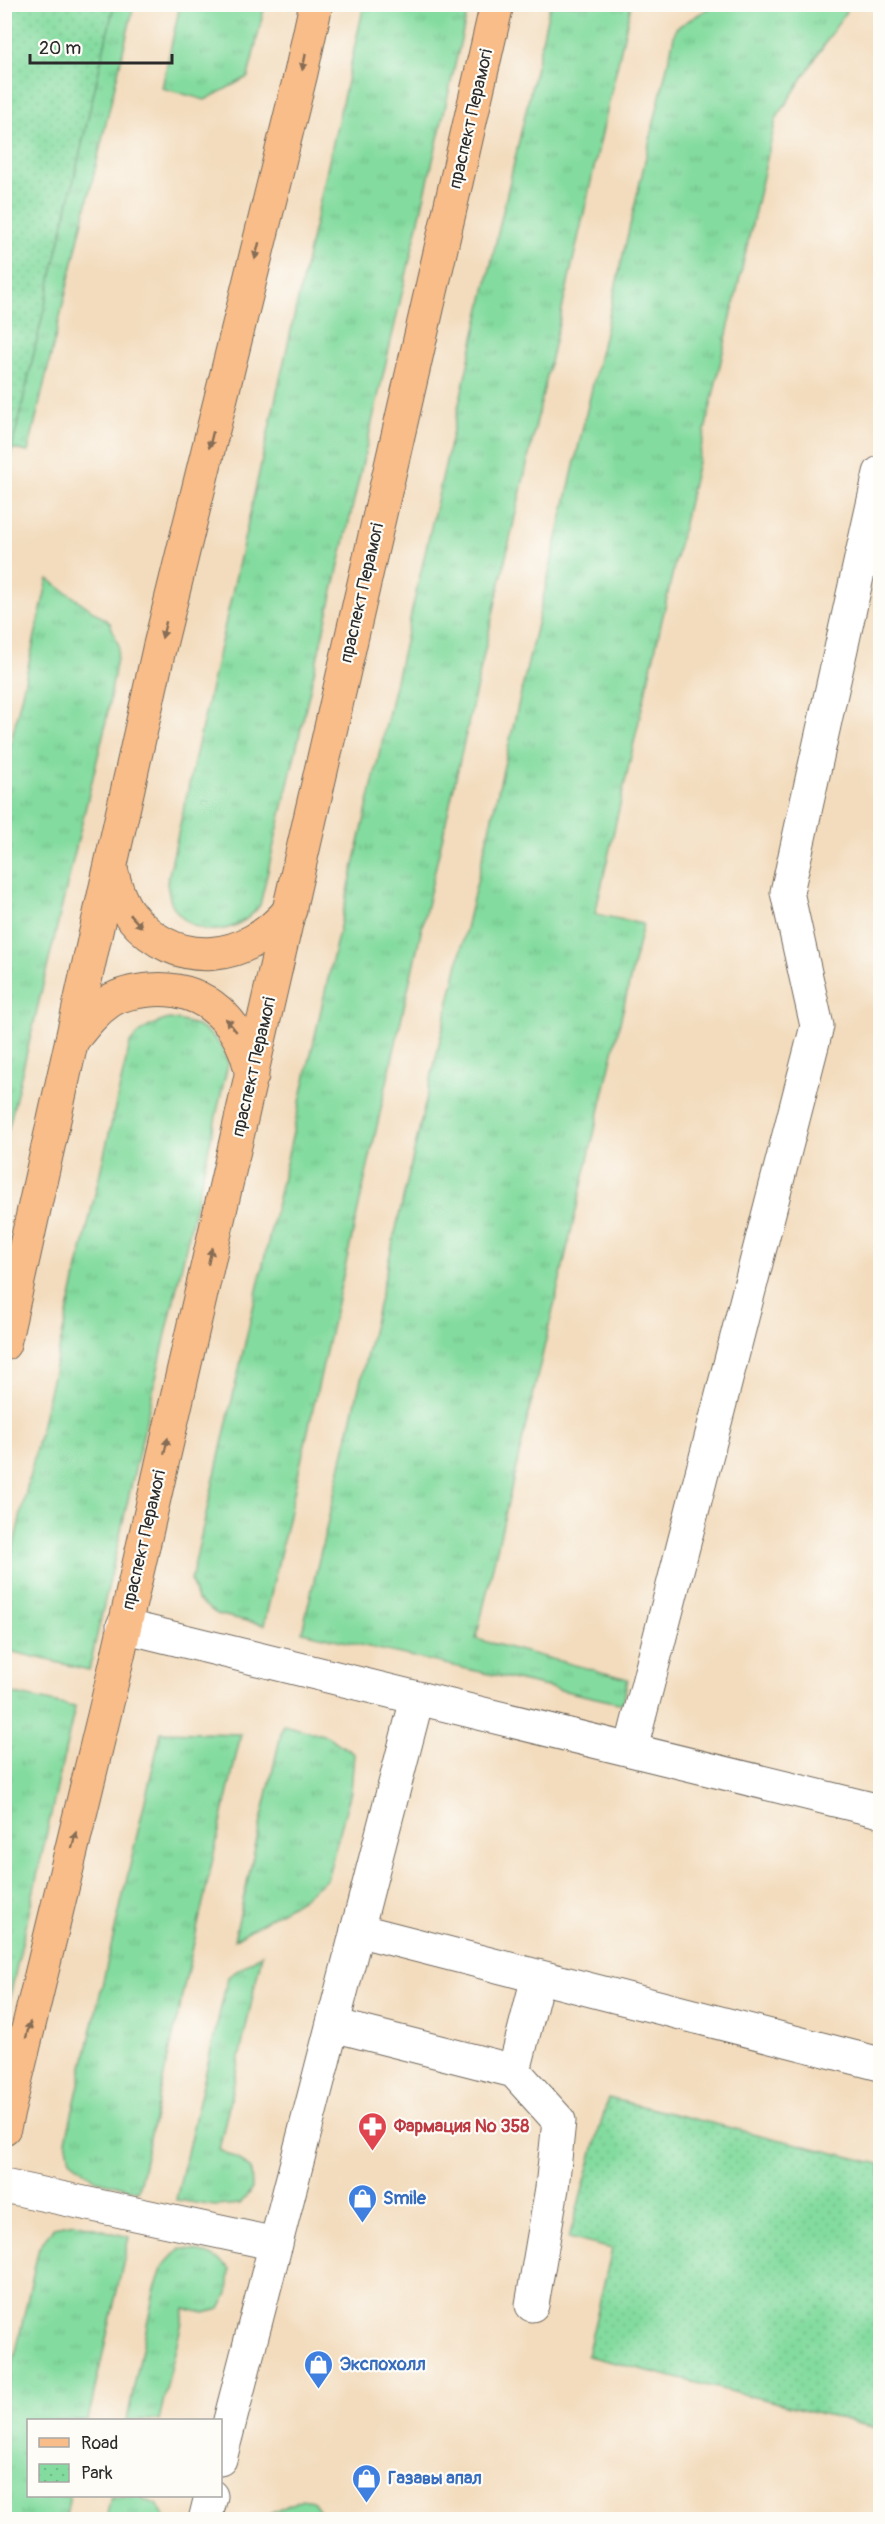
<svg xmlns="http://www.w3.org/2000/svg" width="885" height="2524" viewBox="0 0 885 2524" font-family="Pangolin,sans-serif">
	<defs>
		<pattern id="grass-tufts" width="24" height="20" patternUnits="userSpaceOnUse" patternTransform="scale(1.5)"><rect width="24" height="20" fill="#83db9f"/><path d="M3 7l-1-3M5 7V3M7 7l1-3M15 17l-1-3M17 17v-4M19 17l1-3" fill="none" stroke="#71bc89"/></pattern>
		<pattern id="park-dots" width="8" height="8" patternUnits="userSpaceOnUse" patternTransform="scale(1.5)"><rect width="8" height="8" fill="#83db9f"/><path d="M2 2h.1M6 6h.1" fill="none" stroke="#71bc89" stroke-width="1.8" stroke-linecap="round"/></pattern>
	</defs>
	<rect width="100%" height="100%" fill="#fdfcf7"/>
	<filter id="ink" filterUnits="userSpaceOnUse"><feTurbulence type="fractalNoise" baseFrequency=".0167" numOctaves="2"/><feDisplacementMap in="SourceGraphic" scale="12" xChannelSelector="R" yChannelSelector="G"/><feConvolveMatrix kernelMatrix="1 2 1 2 8 2 1 2 1" color-interpolation-filters="sRGB"/></filter>
	<filter id="wash" filterUnits="userSpaceOnUse"><feTurbulence type="fractalNoise" baseFrequency=".008" numOctaves="4" result="noise"/><feDisplacementMap in="SourceGraphic" scale="24" xChannelSelector="R" yChannelSelector="G"/><feGaussianBlur stdDeviation="1.35" result="paint"/><feColorMatrix in="noise" values="0 0 0 0 0 0 0 0 0 0 0 0 0 0 0 0 0 1.4 0 .05"/><feComposite in="paint" operator="in"/></filter>
	<g filter="url(#wash)">
		<rect width="100%" height="100%" fill="#f3dcbd"/>
		<!-- grass -->
		<g fill="url(#grass-tufts)" stroke="#578365" stroke-width="1.5">
			<path d="M5,5h129l-106,447 -23,-5z"/>
			<path d="M180,5h85l-17,72 -43,23 -43,-12z"/>
			<path d="M364,5h105l-209,900c-23,32 -70,36 -89,-3 -2,-6 -3,-13 -4,-19z"/>
			<path d="M550,5h81l-367,1620 -47,-11 -20,-14 -6,-20z"/>
			<path d="M714,5h136l-74,114 -181,795 48,10 -167,715 152,40 -5,25 -321,-72 374,-1604z"/>
			<path d="M48,579l62,44 9,23 -14,81 -100,416v-375z"/>
			<path d="M169,1019c29,3 52,15 59,45l-139,606 -84,-20v-67l125,-540c11,-14 22,-19 39,-24z"/>
			<path d="M5,1692l70,15 -70,312 -1,-327z"/>
			<path d="M283,1725l44,11 27,18 -3,37 -24,88 -26,20 -67,41z"/>
			<path d="M161,1732l80,2 -103,457 -44,-12 -24,-19 -4,-20z"/>
			<path d="M262,1954l-43,196 16,7 16,12 1,20 -12,15 -25,2 -39,-6 52,-223z"/>
			<path d="M75,2223l54,14 -41,183h-60v76h42l-5,23h-60v-118l34,-154 15,-20z"/>
			<path d="M180,2248c21,3 35,7 50,21l-2,24 -8,16 -16,4 -19,-4 -26,111h-32l27,-128 9,-26z"/>
			<path d="M111,2496h30v2l15,6 11,15h-61z"/>
			<path d="M302,2499l11,2 13,18h-67z"/>
		</g>
		<!-- park -->
		<g fill="url(#park-dots)" stroke="#578365" stroke-width="1.5">
			<path d="M5,4l109,1 -109,474 -1,-474z"/>
			<path d="M608,2098l272,66v264l-293,-72 25,-107 -43,-11z"/>
		</g>
	</g>
	<g filter="url(#ink)">
		<g fill="none" stroke-linecap="round" stroke-linejoin="round">
			<defs>
				<g id="minor">
					<path d="M123,1626l757,185"/>
					<path d="M631,1749l186,-723 -30,-134 93,-419"/>
					<path d="M357,1930l523,134"/>
					<path d="M333,2025l181,46 45,50 -7,67 -20,117"/>
					<path d="M514,2071l24,-94"/>
					<path d="M4,2186l272,58"/>
					<path d="M220,2459l197,-760"/>
					<path d="M205,2520l6,-24"/>
				</g>
				<g id="major">
					<path d="M111,869c4,17 9,34 20,47 46,56 116,46 159,-6"/>
					<path d="M74,1038c11,-14 21,-27 36,-37 11,-7 27,-10 40,-11 56,-5 93,34 102,86"/>
					<path d="M4,1344l155,-695 142,-576 15,-69"/>
					<path d="M4,2128l104,-429 389,-1695"/>
				</g>
			</defs>
			<!-- minor casing -->
			<use href="#minor" stroke="#71695e" stroke-width="35"/>
			<!-- major casing -->
			<use href="#major" stroke="#71695e" stroke-width="35"/>
			<!-- minor -->
			<use href="#minor" stroke="#fff" stroke-width="33"/>
			<!-- major -->
			<use href="#major" stroke="#f8bd89" stroke-width="33"/>
		</g>
		<!-- one-way arrows -->
		<defs><path id="oneway-solid" d="M-6-.8H1V-3.2L6.5 0L1 3.2V.8H-6Z" transform="scale(1.5)"/></defs>
		<g fill="#876d55">
			<use href="#oneway-solid" transform="translate(304 62) rotate(102)"/>
			<use href="#oneway-solid" transform="translate(257 251) rotate(104)"/>
			<use href="#oneway-solid" transform="translate(211 440) rotate(104)"/>
			<use href="#oneway-solid" transform="translate(164 630) rotate(104)"/>
			<use href="#oneway-solid" transform="translate(136 921) rotate(47)"/>
			<use href="#oneway-solid" transform="translate(231 1025) rotate(-129)"/>
			<use href="#oneway-solid" transform="translate(210 1256) rotate(-77)"/>
			<use href="#oneway-solid" transform="translate(166 1446) rotate(-77)"/>
			<use href="#oneway-solid" transform="translate(74 1840) rotate(-76)"/>
			<use href="#oneway-solid" transform="translate(28 2030) rotate(-76)"/>
		</g>
	</g>
	<!-- icons -->
	<defs>
		<symbol id="pharmacy-pin" viewBox="-11 -11 22 30"><path d="M0 17L-7.5 6A9.5 9.5 0 1 1 7.5 6Z" fill="#e0444e" stroke="#fdfcf7"/><path d="M-2-6h4v4h4v4h-4v4h-4v-4h-4v-4h4Z" fill="#fff"/></symbol>
		<symbol id="shop-pin" viewBox="-11 -11 22 30"><path d="M0 17L-7.5 6A9.5 9.5 0 1 1 7.5 6Z" fill="#3f7fe0" stroke="#fdfcf7"/><path d="M-5-2.5h2.3a2.7 3.5 0 0 1 5.4 0H5L5.5 6h-11ZM-1.5-2.5h3a1.5 2.3 0 0 0-3 0Z" fill="#fff"/></symbol>
	</defs>
	<g fill-rule="evenodd">
		<use href="#pharmacy-pin" x="356" y="2110" width="33" height="45"/>
		<use href="#shop-pin" x="346" y="2182" width="33" height="45"/>
		<use href="#shop-pin" x="302" y="2348" width="33" height="45"/>
		<use href="#shop-pin" x="350" y="2462" width="33" height="45"/>
	</g>
	<g text-anchor="middle" dominant-baseline="central" stroke-width="4.5" stroke-linejoin="round" paint-order="stroke">
		<!-- street labels -->
		<g font-size="18" fill="#2b2b2b" stroke="#fdfcf7">
			<text transform="translate(471 119) rotate(-77)">праспект Перамогі</text>
			<text transform="translate(362 593) rotate(-77)">праспект Перамогі</text>
			<text transform="translate(254 1067) rotate(-77)">праспект Перамогі</text>
			<text transform="translate(144 1540) rotate(-77)">праспект Перамогі</text>
		</g>
		<!-- health labels -->
		<g font-size="18" font-weight="bold" fill="#be3a42" stroke="#fdfcf7" text-anchor="start">
			<text x="394" y="2126">Фармация № 358</text>
		</g>
		<!-- shop labels -->
		<g font-size="18" font-weight="bold" fill="#366cbe" stroke="#fdfcf7" text-anchor="start">
			<text x="383" y="2198">Smile</text>
			<text x="340" y="2364">Экспохолл</text>
			<text x="388" y="2478">Газавы апал</text>
		</g>
	</g>
	<!-- margin -->
	<rect width="885" height="2524" fill="none" stroke="#fdfcf7" stroke-width="24"/>
	<!-- legend -->
	<rect x="27" y="2419" width="195" height="78" fill="#fdfcf7" stroke="#a9a8a5" stroke-width="1.5"/>
	<rect x="39" y="2438" width="30" height="9" fill="#f8bd89" stroke="#a9a8a5" stroke-width="1.5"/>
	<text x="81" y="2449" font-size="18" fill="#2b2b2b">Road</text>
	<rect x="39" y="2464" width="30" height="18" fill="url(#park-dots)" stroke="#a9a8a5" stroke-width="1.5"/>
	<text x="81" y="2479" font-size="18" fill="#2b2b2b">Park</text>
	<!-- scale -->
	<path d="M30 54v9h142v-9" fill="none" stroke="#2b2b2b" stroke-width="3"/>
	<text x="39" y="54" font-size="18" fill="#2b2b2b" stroke="#fdfcf7" stroke-width="4.5" paint-order="stroke">20 m</text>
</svg>
